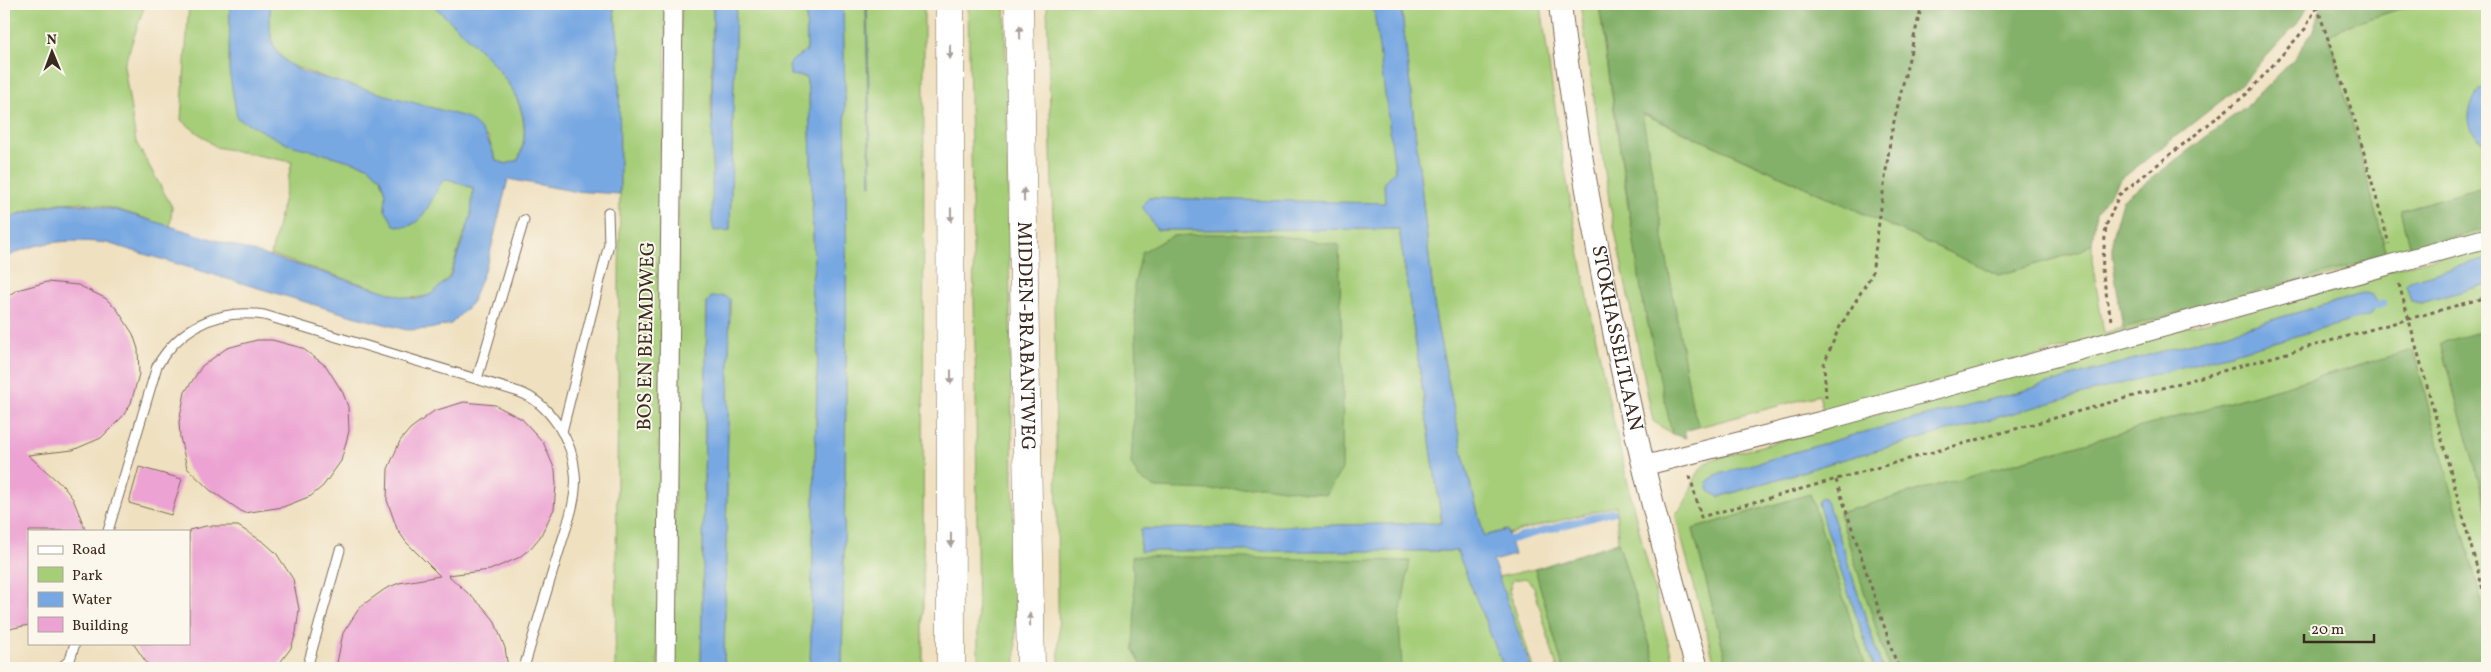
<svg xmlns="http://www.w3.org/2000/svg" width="2491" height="672" viewBox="0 0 2491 672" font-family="Vollkorn,serif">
	<rect width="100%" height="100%" fill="#fbf7ec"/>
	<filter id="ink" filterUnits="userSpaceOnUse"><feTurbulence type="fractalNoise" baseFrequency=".02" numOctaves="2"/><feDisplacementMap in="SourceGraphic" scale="10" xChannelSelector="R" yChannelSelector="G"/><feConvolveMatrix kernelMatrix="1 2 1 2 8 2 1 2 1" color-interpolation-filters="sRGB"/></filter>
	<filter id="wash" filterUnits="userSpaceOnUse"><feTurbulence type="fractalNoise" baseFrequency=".0096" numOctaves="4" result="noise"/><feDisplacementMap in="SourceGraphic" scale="20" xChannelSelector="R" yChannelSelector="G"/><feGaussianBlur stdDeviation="1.12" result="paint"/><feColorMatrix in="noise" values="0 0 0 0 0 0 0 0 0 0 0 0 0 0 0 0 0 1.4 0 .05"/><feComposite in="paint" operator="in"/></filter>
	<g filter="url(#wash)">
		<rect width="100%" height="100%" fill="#efe0c0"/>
		<!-- green -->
		<g fill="#a6ce79" stroke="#707c4c" fill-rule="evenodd">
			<path d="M4,4h141l-21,62 12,76 36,65 -2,20c-33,-11 -74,-28 -110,-24 -19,3 -38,10 -56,15z"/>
			<path d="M189,4h41l-1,66 108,86 31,10 13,12 5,15 -1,17 9,15 42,-35 7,-10 5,-1 25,9c-1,9 0,18 -2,27 -2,10 -8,19 -11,29 -10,33 -15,58 -57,53l-132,-42 21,-93 -76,-15 -35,-27z"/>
			<path d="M270,4h162c40,39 114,92 86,156l-12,4 -10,-4 -8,-23 -198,-72c-23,-19 -20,-33 -20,-61z"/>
			<path d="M613,4h53l-8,664h-43l5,-474 -1,-148z"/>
			<path d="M681,4h32l-2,109 14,119 5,-2 6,-226h70l1,46 -18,14 1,11 16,2 3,18 5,172 -3,19 7,56 -8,326h-86l6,-368 -18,-3 -5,6 -6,365h-29z"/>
			<path d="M843,4h23l4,181 -3,-181h57l-1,664h-81c4,-221 7,-443 1,-664z"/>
			<path d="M968,4h37l11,664h-38l-2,-275z"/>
			<path d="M1047,4h330l18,166 -11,12 1,22 -237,-6 10,32 241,-1 43,294 -301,6 -1,21 317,1 47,117h-445l-6,-447z"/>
			<path d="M1401,4h140c28,225 74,446 134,664h-18l-39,-126 -2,-36 -108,28 -2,-4 -22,6 -21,-81 -27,-135z"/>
			<path d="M1580,4h19l29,203 44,227 -19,-13 -43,-215z"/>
			<path d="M2415,4h72v81l-11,9 2,44 9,5v43l-86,24 10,39 76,-21v4l-663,182 -5,-19 -120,32 -7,-21 -51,-293 358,162 79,-23 14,-8v17l12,72 283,-77 -58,-221 17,-9z"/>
			<path d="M2487,243v15l-77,23 -4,3 5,17 10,2 66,-19v46l-47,13 47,167v110l-74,-270 -574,163 50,155h-7l-49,-151 -9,-19 -6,5 56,165h-8l-56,-174 -117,35 35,139h-12l-41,-154c19,-15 14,-41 36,-54zM2366,293l2,23 -534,146 -115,35 -9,-6 -3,-9 10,-7 140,-41 162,-42z"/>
			<path d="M1535,569l28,99h-6l-23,-81 -8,-9 -13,2 -4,10 24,78h-5l-30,-91z"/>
		</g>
		<!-- forest -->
		<g fill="#84b169" stroke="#606e44">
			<path d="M1599,4h710l-13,21 -61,65 -115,90 -24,33 -4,31 -14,8 -79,23 -357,-162 50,293 7,21 -15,4 2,7 -14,-4 -30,-137z"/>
			<path d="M2322,4h93l-69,22 -17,9 58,221 -264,72 -11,-73v-18l10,-36 127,-97 44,-44 19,-27z"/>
			<path d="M2487,186v42l-76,21 -10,-39z"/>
			<path d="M1207,234h59l73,11 4,130 -1,94 -16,26 -64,-9 -51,4 -55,-2 -17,-10 -8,-14 6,-97 -3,-81 8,-34 30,-16z"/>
			<path d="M2487,330v180l-47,-167z"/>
			<path d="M2413,350l74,270v48h-598l-50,-155z"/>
			<path d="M1810,494l56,174h-138l-35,-139z"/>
			<path d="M1618,542l39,126h-94l-28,-99z"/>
			<path d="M1132,556l278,5 -11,60 3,47h-259l-10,-19 2,-43z"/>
		</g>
		<!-- water -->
		<g fill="#78a8e2" stroke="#5a6980">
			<path d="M230,4h40c0,35 -2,51 33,68l163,45c18,12 23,24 30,43l10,4 12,-4c29,-64 -47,-117 -86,-156h181l6,42 1,148 -47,-3 -65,-12 -20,82 -17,43 -20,20 -22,5 -22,1 -58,-15 -242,-72c-36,-4 -71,-3 -103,16v-41l58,-15 26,2 32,6 283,86 14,2 13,-4 20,-18 21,-61 2,-28 -25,-9 -5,1c-13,19 -21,55 -49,45l-9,-15 1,-17 -5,-15 -13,-12 -81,-22 -50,-26 -8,-48z"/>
			<path d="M713,4h23l-6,226 -16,1 -2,-9z"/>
			<path d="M806,4h37c6,221 3,443 -1,664h-32l8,-326 -7,-56 3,-19 -5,-172 -3,-18 -16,-2 -1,-12 18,-13z"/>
			<path d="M866,4h1l4,181h-1z"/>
			<path d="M1373,4h28l35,316 27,135 21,81 23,-6 7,25 -21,6 38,107h-27l-47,-117h-317l1,-22 301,-6 -43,-294 -242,1 -15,-24 6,-8 237,5 -1,-21 11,-12z"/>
			<path d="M2487,85v58c-27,-13 -21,-42 0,-58z"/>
			<path d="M2487,258v26l-66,19 -10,-2 -5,-17 4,-3z"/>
			<path d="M2366,293l6,2 5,9 -8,12 -535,146 -115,35 -10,-6 -2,-9 9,-7 141,-41 162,-42z"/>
			<path d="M724,296l6,3 -6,369h-23l6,-365 4,-6z"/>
			<path d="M1821,497l3,1 9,19 49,151h-8l-56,-165z"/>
		</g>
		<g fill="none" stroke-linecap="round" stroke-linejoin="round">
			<!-- stream -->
			<g stroke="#78a8e2" stroke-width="7">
				<path d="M2368,308l15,-4"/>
				<path d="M1502,542l111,-30"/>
			</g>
		</g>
		<g id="blocks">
			<!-- building -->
			<g fill="#eca2d2">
				<path d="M47,282l31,3 27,13 12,11 16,25 5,15 1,25 -8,29 -8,13 -22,22 -28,12 -45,5 36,32 9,12 13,32h-57v94l-25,5v-332l13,-8z"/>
				<path d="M257,340h15l30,8 24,18 17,27 5,14 1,24 -8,30 -18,25 -12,10 -28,11 -39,6 -34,-23 -23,-22 -7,-31 -1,-15 6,-30 17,-26 25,-18z"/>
				<path d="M464,402l31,3 27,14 21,23 12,28 1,15 -2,24 -14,28 -10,12 -12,9 -28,12 -42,5 36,33 10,12 11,28 3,20h-172l7,-35 17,-26 25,-18 14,-6 41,-7 -34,-34 -9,-13 -10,-29 1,-31 12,-28 10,-12 24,-18z"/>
				<path d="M139,467l43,12 -11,36 -42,-12z"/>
				<path d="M206,526h32l27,17 11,10 17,26 6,30 -3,24 -5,15 -15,20h-126l-17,-25h56v-113z"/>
			</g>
		</g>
	</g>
	<g filter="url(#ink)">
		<use href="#blocks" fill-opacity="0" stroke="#7a6a57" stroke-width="1"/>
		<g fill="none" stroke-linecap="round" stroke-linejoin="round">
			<defs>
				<g id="service">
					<path d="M477,379l47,-159"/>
					<path d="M562,432l47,-188 -1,-32"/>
					<path d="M108,531l49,-165c24,-40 61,-57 107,-51l255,77c31,11 54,50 56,81 3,26 -9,54 -16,78 -12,39 -24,78 -35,117"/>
					<path d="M60,668l10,-8 5,-17"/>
					<path d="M307,668l33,-118"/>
				</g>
				<g id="minor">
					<path d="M1643,466l183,-46 661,-182"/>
					<path d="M666,668l7,-664"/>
				</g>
				<g id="tertiary">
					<path id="s1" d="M1560,4c10,95 27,189 45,283 25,128 55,256 92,381"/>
				</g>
				<g id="trunk">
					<path d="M950,4l1,664"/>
					<path id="s2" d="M1019,4l12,664"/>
				</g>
			</defs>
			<!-- service casing -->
			<use href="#service" stroke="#7a6a57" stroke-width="11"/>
			<!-- minor casing -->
			<use href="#minor" stroke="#7a6a57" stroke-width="21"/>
			<!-- tertiary casing -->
			<use href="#tertiary" stroke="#7a6a57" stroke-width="24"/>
			<!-- trunk casing -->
			<use href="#trunk" stroke="#7a6a57" stroke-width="29"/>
			<!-- path -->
			<g stroke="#7a6a57" stroke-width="3" stroke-dasharray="4 4" stroke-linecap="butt">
				<path d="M2317,6l39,118 33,120"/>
				<path d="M2399,284l88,320"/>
				<path d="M2111,320l-9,-50 4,-44 13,-31 129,-102 57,-64 13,-25"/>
				<path d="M1826,398l-2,-34 14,-34 34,-56 19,-140 31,-130"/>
				<path d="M1690,476l11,41 786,-220"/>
				<path d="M1836,480l62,188"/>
			</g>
			<!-- service -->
			<use href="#service" stroke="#fff" stroke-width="9"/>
			<!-- minor -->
			<use href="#minor" stroke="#fff" stroke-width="19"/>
			<!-- tertiary -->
			<use href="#tertiary" stroke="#fff" stroke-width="22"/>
			<!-- trunk -->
			<use href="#trunk" stroke="#fff" stroke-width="28"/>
		</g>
		<!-- one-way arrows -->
		<defs><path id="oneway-solid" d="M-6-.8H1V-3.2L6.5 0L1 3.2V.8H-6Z" transform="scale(1.25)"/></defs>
		<g fill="#a79f9a">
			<use href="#oneway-solid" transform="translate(1020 32) rotate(-92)"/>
			<use href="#oneway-solid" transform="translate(950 52) rotate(90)"/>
			<use href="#oneway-solid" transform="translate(1024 195) rotate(-91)"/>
			<use href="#oneway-solid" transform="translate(951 215) rotate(89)"/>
			<use href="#oneway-solid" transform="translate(951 377) rotate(90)"/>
			<use href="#oneway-solid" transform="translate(951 540) rotate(90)"/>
			<use href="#oneway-solid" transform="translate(1030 620) rotate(-91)"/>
		</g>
	</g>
	<g text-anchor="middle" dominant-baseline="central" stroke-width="4" stroke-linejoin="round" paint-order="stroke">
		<!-- street labels -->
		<g font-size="20" fill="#3b2a1e" stroke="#fbf7ec">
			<text transform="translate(647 336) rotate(-89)">BOS EN BEEMDWEG</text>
			<text stroke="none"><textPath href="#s2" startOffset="332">MIDDEN-BRABANTWEG</textPath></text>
			<text stroke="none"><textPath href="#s1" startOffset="339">STOKHASSELTLAAN</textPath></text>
		</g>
	</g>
	<!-- margin -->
	<rect width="2491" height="672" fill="none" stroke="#fbf7ec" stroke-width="20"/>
	<!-- legend -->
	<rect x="28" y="530" width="162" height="115" fill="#fbf7ec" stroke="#aea59a"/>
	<rect x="38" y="546" width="25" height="8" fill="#ffffff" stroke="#aea59a"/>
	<text x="72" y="554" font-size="15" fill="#3b2a1e">Road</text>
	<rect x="38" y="567" width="25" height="15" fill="#a6ce79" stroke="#aea59a"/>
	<text x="72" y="580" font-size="15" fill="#3b2a1e">Park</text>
	<rect x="38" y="592" width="25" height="15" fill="#78a8e2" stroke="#aea59a"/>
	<text x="72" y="604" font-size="15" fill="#3b2a1e">Water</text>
	<rect x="38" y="617" width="25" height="15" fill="#eca2d2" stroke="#aea59a"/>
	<text x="72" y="630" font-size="15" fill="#3b2a1e">Building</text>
	<!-- north arrow -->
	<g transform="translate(52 52) rotate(359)" stroke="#fbf7ec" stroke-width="4" paint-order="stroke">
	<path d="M0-4L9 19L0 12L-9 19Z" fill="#3b2a1e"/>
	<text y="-8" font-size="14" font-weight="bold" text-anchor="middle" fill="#3b2a1e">N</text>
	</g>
	<!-- scale -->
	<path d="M2304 634v8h70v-8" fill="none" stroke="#3b2a1e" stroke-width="2.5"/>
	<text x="2311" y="634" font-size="15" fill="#3b2a1e" stroke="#fbf7ec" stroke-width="4" paint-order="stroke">20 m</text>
</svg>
